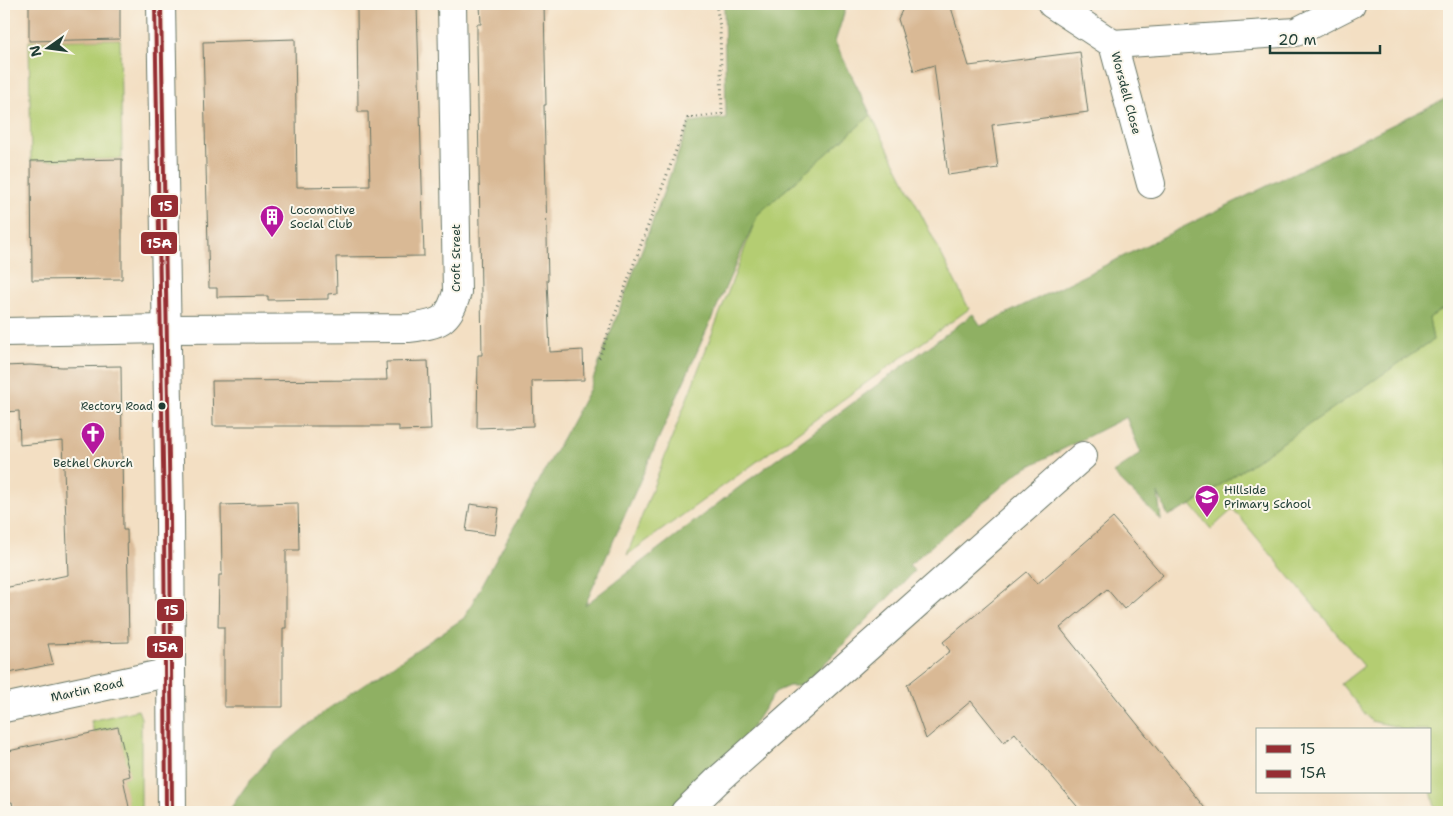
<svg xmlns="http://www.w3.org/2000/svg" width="1453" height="816" viewBox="0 0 1453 816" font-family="'Shantell Sans',sans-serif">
	<rect width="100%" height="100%" fill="#fbf7ec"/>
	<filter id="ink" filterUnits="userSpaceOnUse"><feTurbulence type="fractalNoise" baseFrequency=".02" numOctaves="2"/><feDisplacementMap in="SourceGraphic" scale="10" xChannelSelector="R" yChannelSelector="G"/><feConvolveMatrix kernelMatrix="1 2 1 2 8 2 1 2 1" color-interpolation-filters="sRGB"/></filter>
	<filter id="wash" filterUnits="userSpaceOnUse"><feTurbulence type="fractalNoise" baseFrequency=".0096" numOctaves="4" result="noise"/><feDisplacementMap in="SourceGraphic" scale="20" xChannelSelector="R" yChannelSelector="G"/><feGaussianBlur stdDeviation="1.12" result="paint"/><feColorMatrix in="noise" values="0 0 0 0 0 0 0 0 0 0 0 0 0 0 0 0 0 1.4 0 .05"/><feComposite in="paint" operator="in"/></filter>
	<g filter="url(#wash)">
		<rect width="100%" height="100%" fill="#f3dfc3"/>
		<!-- green -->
		<g fill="#b4cd72" stroke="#6a8553">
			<path d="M120,39l2,120 -91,2 -2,-120z"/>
			<path d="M871,115l98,194 -342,246 131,-341z"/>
			<path d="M1449,278v534h-13l-7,-30v-52h-27l-4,-3 -27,-6 -30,-37 23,-18 -131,-157 -22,20 -20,-24 242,-165 -9,-47z"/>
			<path d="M138,710l3,8v94h-24l12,-2 -7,-32 7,-2 -11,-49 -24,5 -3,-11z"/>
		</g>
		<!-- forest -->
		<path fill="#8fb064" stroke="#57764c" d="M724,4h123l-12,38 36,73 -113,99 -173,391 157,-120 231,-171 8,12 468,-229v208l-20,13 4,22 -242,165 -23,11 -10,-23 3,27 -48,-47 28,-20 -15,-36 -106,54 -111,94 5,6 -111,115h-14l-14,6 -58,89 -37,31h-452l18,-26 27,-32 52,-43 139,-93 125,-228 101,-268 36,-4z"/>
		<g id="blocks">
			<!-- building -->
			<g fill="#d9b995">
				<path d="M29,4h91v35l-91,2z"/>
				<path d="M377,4h40l7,252 -88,1 1,36 -9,1v5l-60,1v-4l-51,1v-9h-8l-6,-246 92,-3 2,148 73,-1 -2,-74h-10l-1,-105 20,-1z"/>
				<path d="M480,4h64l2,101h-2l4,175h-1l3,72 33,-2 1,30 -52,1 1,45 -56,2 1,-73h4l-5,-312v-19h4z"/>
				<path d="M905,4h45l19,62 111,-14 8,60 -96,13 6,43 -50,7 -14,-110 -20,6 -16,-52z"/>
				<path d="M122,159v120l-90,1 -1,-119z"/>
				<path d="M428,361l3,69 -32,1v-5h-186l-1,-45 175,-1 -1,-18z"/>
				<path d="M30,365l32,2 59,-1 2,164h4l2,112 -81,2 5,20 -49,10v-86l64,-13 -5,-134 -43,4 -1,-34 -15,1v-46z"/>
				<path d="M298,503l1,47h-13v78h-3v79h-59v-80h-6l1,-52h3l-1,-70z"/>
				<path d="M470,504l29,4 -4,27 -29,-4z"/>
				<path d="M1113,518l50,57 -39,34 -17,-20 -47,39 148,184h-126l-67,-79 -11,9 -33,-41 -45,38 -19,-54 43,-34 -7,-9 84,-70 10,12z"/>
				<path d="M118,727l12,49 -7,2 7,34h-116l-2,-10 -8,1v-51z"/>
			</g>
		</g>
	</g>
	<g filter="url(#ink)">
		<use href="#blocks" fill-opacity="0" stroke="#697666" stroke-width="1"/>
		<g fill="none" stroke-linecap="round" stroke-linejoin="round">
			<defs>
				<g id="minor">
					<path d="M161,4l9,514 2,294"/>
					<path d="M1052,4l61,40 38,140"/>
					<path d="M1113,44l183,-12 55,-28"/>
					<path d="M4,332l162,-3 244,-1c29,-4 39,-6 47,-36l-5,-288"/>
					<path d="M4,708l167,-36"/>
					<path d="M685,812l32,-31 366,-325"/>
				</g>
			</defs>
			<!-- minor casing -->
			<use href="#minor" stroke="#697666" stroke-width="30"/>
			<!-- path -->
			<path stroke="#697666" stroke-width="3" stroke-dasharray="1 4" stroke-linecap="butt" d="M599,358l89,-240 34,-4 -2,-87 -4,-23"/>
			<!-- minor -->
			<use href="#minor" stroke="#fff" stroke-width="28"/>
			<defs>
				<path id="bus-1" d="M161,4l9,514 2,294"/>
				<path id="bus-2" d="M155,4l9,514 2,294"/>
			</defs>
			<!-- bus-1 casing -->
			<use href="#bus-1" stroke="#fbf7ec" stroke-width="8"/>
			<!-- bus-2 casing -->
			<use href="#bus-2" stroke="#fbf7ec" stroke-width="8"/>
			<!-- bus-1 -->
			<use href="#bus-1" stroke="#962e33" stroke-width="4"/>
			<!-- bus-2 -->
			<use href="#bus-2" stroke="#962e33" stroke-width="4"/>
		</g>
	</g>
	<!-- icons -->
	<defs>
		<symbol id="building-pin" viewBox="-11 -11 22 30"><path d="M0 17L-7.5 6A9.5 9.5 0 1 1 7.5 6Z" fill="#b5179e" stroke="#fbf7ec"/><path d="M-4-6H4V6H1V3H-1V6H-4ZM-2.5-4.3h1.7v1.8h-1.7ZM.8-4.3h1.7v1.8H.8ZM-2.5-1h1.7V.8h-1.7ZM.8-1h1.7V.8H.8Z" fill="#fff"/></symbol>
		<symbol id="church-pin" viewBox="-11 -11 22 30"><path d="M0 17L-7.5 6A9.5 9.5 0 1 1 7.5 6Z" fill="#b5179e" stroke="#fbf7ec"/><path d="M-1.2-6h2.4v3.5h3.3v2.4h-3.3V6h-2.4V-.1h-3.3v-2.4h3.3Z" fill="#fff"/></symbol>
		<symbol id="school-pin" viewBox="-11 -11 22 30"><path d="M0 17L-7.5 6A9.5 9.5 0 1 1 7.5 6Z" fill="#b5179e" stroke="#fbf7ec"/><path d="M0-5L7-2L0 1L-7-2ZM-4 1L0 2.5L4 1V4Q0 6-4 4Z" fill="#fff"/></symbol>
	</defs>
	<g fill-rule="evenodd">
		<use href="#building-pin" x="258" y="203" width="28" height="38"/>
		<use href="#church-pin" x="79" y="420" width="28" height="38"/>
		<use href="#school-pin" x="1193" y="483" width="28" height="38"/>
	</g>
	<!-- markers -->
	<circle fill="#1f3d34" stroke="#fbf7ec" stroke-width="2" cx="162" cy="406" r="4.5"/>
	<g text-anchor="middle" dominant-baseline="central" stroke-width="4" stroke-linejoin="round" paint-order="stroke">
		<!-- bus labels -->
		<g font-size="11" fill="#1f3d34" stroke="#fbf7ec" text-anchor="end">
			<text x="153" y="406">Rectory Road</text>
		</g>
		<!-- street labels -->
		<g font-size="12" fill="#1f3d34" stroke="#fbf7ec">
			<text transform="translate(1126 93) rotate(75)">Worsdell Close</text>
			<text transform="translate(456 258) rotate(-90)">Croft Street</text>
			<text transform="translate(87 690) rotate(-12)">Martin Road</text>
		</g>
		<!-- poi labels -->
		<g font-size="12" fill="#1f3d34" stroke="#fbf7ec" text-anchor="start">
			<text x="290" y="210">Locomotive<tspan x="290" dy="14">Social Club</tspan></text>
			<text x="93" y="463" text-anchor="middle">Bethel Church</text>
			<text x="1224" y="490">Hillside<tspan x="1224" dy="14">Primary School</tspan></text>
		</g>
	</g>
	<g stroke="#fbf7ec" stroke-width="2">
		<rect x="150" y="194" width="29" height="24" rx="5" fill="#962e33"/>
		<rect x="140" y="231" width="38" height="24" rx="5" fill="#962e33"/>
		<rect x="156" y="598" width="29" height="24" rx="5" fill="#962e33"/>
		<rect x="146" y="635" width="38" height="24" rx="5" fill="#962e33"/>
	</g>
	<g font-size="14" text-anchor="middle" font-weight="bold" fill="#fff">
		<text x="165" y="211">15</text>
		<text x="159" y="248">15A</text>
		<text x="171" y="615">15</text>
		<text x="165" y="652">15A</text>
	</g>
	<!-- margin -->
	<rect width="1453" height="816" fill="none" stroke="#fbf7ec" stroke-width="20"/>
	<!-- legend -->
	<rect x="1256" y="728" width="175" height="65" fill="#fbf7ec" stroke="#a3ada2"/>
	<rect x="1266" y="745" width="25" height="8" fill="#962e33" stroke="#a3ada2"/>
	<text x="1300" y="754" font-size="15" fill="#1f3d34">15</text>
	<rect x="1266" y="770" width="25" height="8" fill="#962e33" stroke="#a3ada2"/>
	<text x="1300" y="778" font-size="15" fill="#1f3d34">15A</text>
	<!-- north arrow -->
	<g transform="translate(48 48) rotate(256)" stroke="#fbf7ec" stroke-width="4" paint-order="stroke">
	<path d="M0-4L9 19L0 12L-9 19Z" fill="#1f3d34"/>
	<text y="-8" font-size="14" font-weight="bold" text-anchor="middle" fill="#1f3d34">N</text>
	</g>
	<!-- scale -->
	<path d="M1270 45v8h110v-8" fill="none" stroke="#1f3d34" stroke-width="2.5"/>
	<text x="1278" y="45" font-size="15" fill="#1f3d34" stroke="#fbf7ec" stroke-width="4" paint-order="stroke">20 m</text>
</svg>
